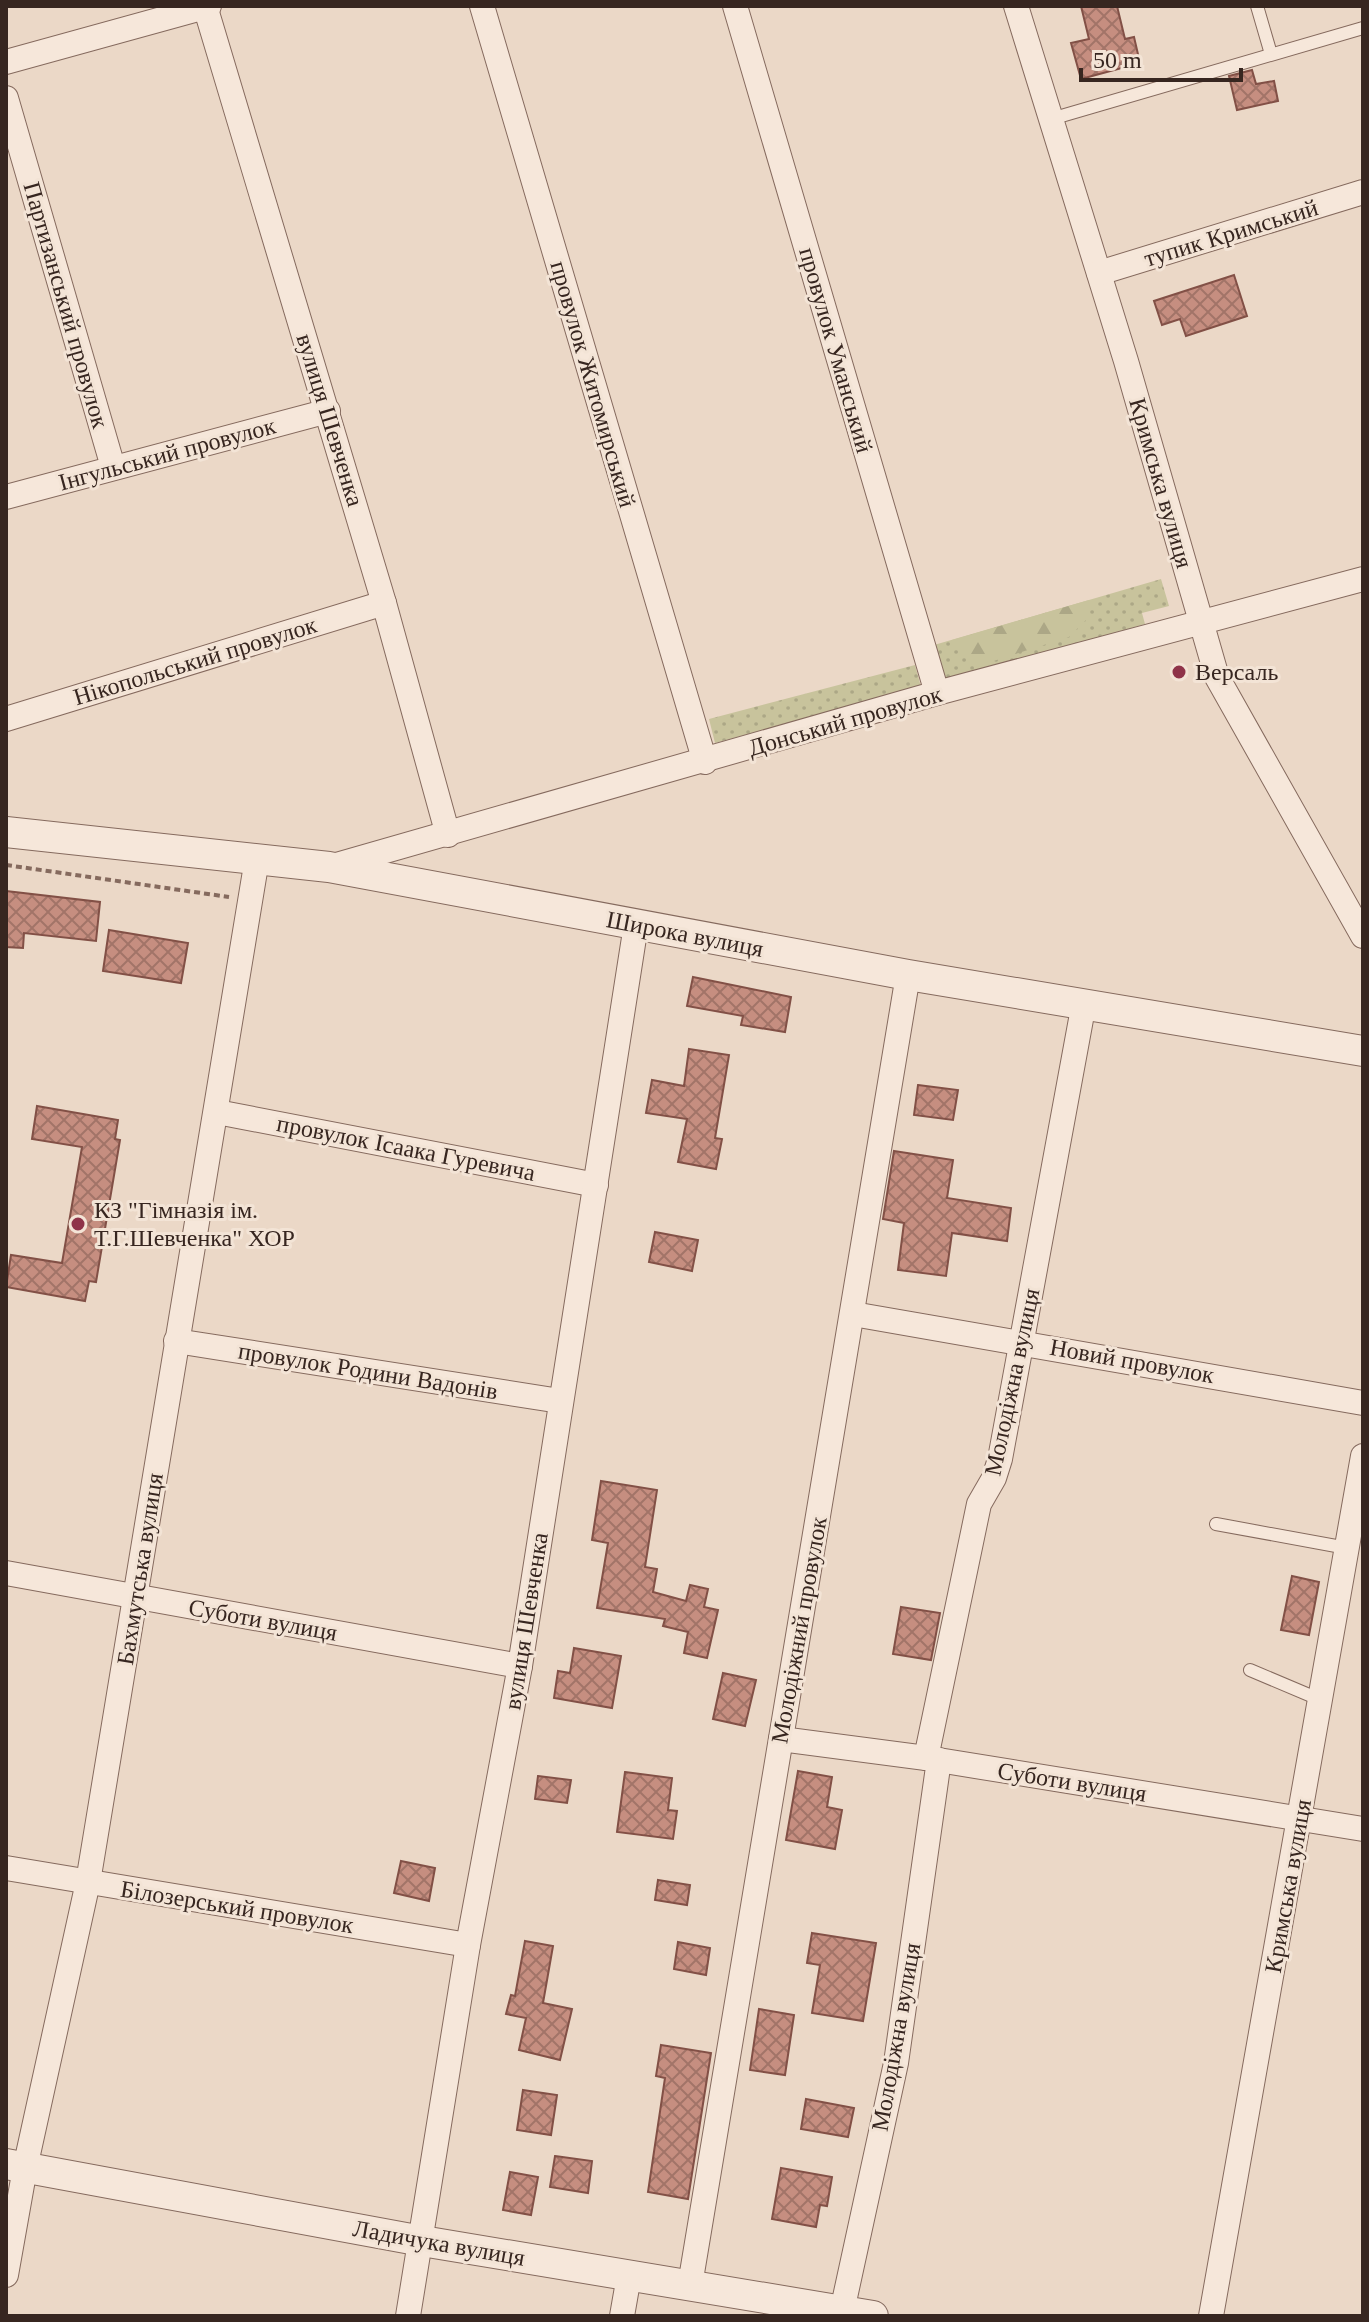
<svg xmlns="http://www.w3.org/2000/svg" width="1369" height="2322" viewBox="0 0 1369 2322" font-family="Georgia,serif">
	<defs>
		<pattern id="grass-dots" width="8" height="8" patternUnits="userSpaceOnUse" patternTransform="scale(2)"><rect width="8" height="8" fill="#c8c39c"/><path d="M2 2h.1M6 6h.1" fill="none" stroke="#aca786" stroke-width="1.8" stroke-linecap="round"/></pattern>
		<pattern id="forest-firs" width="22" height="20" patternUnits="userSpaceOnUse" patternTransform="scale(2)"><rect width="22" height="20" fill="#c8c39c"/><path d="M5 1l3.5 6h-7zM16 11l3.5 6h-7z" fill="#aca786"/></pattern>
		<pattern id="building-cross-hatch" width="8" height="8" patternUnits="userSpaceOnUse" patternTransform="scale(2)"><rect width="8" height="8" fill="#c68e80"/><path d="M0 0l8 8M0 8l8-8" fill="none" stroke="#a27468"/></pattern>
	</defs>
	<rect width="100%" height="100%" fill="#ebd8c7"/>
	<!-- grass -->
	<g fill="url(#grass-dots)">
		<path d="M1161,579l8,27 -27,7 3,11 -200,58 -11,-37z"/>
		<path d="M915,665l6,22 -206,56 -6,-24z"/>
	</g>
	<!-- forest -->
	<path fill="url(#forest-firs)" d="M1089,600l-3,20 -17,17 -88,28 -15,-8 -14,-17z"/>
	<!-- building -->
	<g fill="url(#building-cross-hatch)" stroke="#825046" stroke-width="2">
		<path d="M1081,6h36l8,33 9,-2 6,26 -59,16 -10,-36 18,-4z"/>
		<path d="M1252,70l4,14 18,-3 4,20 -41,9 -8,-34z"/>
		<path d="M1234,275l13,41 -61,20 -6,-17 -18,6 -8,-24z"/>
		<path d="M6,891l94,11 -4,39 -72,-8 -1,15 -17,-1z"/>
		<path d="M109,930l79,13 -7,40 -78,-12z"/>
		<path d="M693,977l98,20 -6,35 -44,-7 2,-9 -56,-10z"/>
		<path d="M689,1049l40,6 -14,83 7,1 -6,30 -38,-7 9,-43 -41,-6 6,-33 32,6z"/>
		<path d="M918,1085l40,5 -5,30 -39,-5z"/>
		<path d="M37,1106l81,14 -3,19 5,1 -24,142 -7,-1 -4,20 -79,-14 5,-32 51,8 20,-116 -50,-8z"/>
		<path d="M894,1151l59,9 -6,38 64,10 -4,33 -55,-8 -6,43 -48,-6 6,-47 -21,-4z"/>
		<path d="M655,1232l43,8 -6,31 -43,-9z"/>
		<path d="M601,1481l56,9 -12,77 12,2 -4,23 33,9 4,-16 18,4 -4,18 14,3 -11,48 -23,-5 4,-21 -25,-6 2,-7 -68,-11 11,-65 -16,-3z"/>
		<path d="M1292,1576l27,6 -10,53 -28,-5z"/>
		<path d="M901,1607l39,6 -9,47 -38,-6z"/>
		<path d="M574,1648l47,8 -9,52 -58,-10 4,-27 12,2z"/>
		<path d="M723,1673l33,7 -11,46 -32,-7z"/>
		<path d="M798,1771l34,6 -5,30 15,3 -7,39 -49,-9z"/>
		<path d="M625,1772l47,6 -4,32 9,1 -4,28 -56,-7z"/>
		<path d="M538,1776l33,4 -4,23 -32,-4z"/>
		<path d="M401,1861l34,7 -6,33 -35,-8z"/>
		<path d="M658,1880l32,5 -3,20 -32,-5z"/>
		<path d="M812,1933l64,10 -13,78 -51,-8 8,-48 -13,-2z"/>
		<path d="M525,1941l28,5 -10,57 29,6 -12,51 -41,-10 7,-32 -20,-4 5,-19 4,1z"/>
		<path d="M678,1942l32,6 -4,27 -32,-6z"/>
		<path d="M759,2009l35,6 -9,60 -35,-5z"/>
		<path d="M661,2045l50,8 -23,146 -40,-7 17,-114 -9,-2z"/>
		<path d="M523,2090l34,5 -6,40 -34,-5z"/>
		<path d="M806,2099l48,9 -6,29 -47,-8z"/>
		<path d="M555,2156l37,5 -4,32 -38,-6z"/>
		<path d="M781,2168l51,9 -5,29 -7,-1 -4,22 -44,-8z"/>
		<path d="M510,2172l28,5 -7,38 -28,-5z"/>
	</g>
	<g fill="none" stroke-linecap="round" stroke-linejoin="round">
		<defs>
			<g id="service">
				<path d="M1257,6l14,48"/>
				<path d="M1051,119l312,-91"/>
				<path d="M1216,1524l131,24"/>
				<path d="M1250,1670l71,30"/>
			</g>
			<g id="minor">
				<path d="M205,6l179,597 64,232"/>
				<path d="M482,6l223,756"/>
				<path d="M735,6l202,687"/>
				<path d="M1016,6l110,355 91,316 146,259"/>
				<path d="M6,62l203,-56"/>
				<path d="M6,98l107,369"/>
				<path d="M1099,273l264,-81"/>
				<path d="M6,497l322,-86"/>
				<path d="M6,719l378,-116"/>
				<path d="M333,866l604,-173 426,-114"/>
				<path d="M217,1112l379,73"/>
				<path d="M853,1314l510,89"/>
				<path d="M176,1341l384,60"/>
				<path d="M6,1573l514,93"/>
				<path d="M781,1739l145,19 437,71"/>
				<path d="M926,1758l53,-254 15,-26 6,-19 84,-456"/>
				<path d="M6,1868l462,77"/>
				<path d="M6,2275l19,-107 63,-286 169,-1023"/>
				<path d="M690,2285l218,-1310"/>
				<path d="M842,2311l54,-248 43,-303"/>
				<path d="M408,2316l60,-371 52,-279 116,-741"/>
				<path d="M622,2316l7,-40"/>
				<path d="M1211,2316l152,-860"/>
			</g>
			<g id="tertiary">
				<path d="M6,832l323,35 579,108 455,76"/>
				<path d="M6,2164l416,77 451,75"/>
			</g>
		</defs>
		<!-- service casing -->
		<use href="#service" stroke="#856a5e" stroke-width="14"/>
		<!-- minor casing -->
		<use href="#minor" stroke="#856a5e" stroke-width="26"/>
		<!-- tertiary casing -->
		<use href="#tertiary" stroke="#856a5e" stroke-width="32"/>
		<!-- path -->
		<path stroke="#856a5e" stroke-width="4" stroke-dasharray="6 4" stroke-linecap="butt" d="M6,865l223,32"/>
		<!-- service -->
		<use href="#service" stroke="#f6e7da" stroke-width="12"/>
		<!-- minor -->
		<use href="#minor" stroke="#f6e7da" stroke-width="24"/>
		<!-- tertiary -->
		<use href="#tertiary" stroke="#f6e7da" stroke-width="30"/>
	</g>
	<!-- markers -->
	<g fill="#8f3349" stroke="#f3e4d6" stroke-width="3">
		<circle cx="1179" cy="672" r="8"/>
		<circle cx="78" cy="1224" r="8"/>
	</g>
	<g text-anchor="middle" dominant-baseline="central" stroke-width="6" stroke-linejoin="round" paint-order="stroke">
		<!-- street labels -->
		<g font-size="24" fill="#372620" stroke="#f3e4d6">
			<text transform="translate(1231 233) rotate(-17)">тупик Кримський</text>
			<text transform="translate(66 305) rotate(74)">Партизанський провулок</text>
			<text transform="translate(836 350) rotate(74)">провулок Уманський</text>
			<text transform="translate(593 384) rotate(74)">провулок Житомирський</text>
			<text transform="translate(330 420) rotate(73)">вулиця Шевченка</text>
			<text transform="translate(167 454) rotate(-15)">Інгульський провулок</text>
			<text transform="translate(1161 483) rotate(74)">Кримська вулиця</text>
			<text transform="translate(195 661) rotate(-17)">Нікопольський провулок</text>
			<text transform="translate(845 721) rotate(-16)">Донський провулок</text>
			<text transform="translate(685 934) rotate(11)">Широка вулиця</text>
			<text transform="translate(406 1148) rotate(11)">провулок Ісаака Гуревича</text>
			<text transform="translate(1132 1361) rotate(10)">Новий провулок</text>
			<text transform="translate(368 1371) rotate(9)">провулок Родини Вадонів</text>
			<text transform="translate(1012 1382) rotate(-78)">Молодіжна вулиця</text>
			<text transform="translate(140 1569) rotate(-81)">Бахмутська вулиця</text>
			<text transform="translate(263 1620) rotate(10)">Суботи вулиця</text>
			<text transform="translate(526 1621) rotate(-81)">вулиця Шевченка</text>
			<text transform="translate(799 1630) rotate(-80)">Молодіжний провулок</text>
			<text transform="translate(1072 1782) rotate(9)">Суботи вулиця</text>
			<text transform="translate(1288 1886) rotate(-80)">Кримська вулиця</text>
			<text transform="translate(237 1907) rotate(9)">Білозерський провулок</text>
			<text transform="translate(896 2037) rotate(-80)">Молодіжна вулиця</text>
			<text transform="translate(439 2243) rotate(10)">Ладичука вулиця</text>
		</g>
		<!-- poi labels -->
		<g font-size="24" fill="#372620" stroke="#f3e4d6" text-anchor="start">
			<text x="1195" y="672">Версаль</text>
			<text x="94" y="1210">КЗ "Гімназія ім.<tspan x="94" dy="28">Т.Г.Шевченка" ХОР</tspan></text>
		</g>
	</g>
	<!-- border -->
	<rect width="1369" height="2322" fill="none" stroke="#372620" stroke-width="16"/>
	<!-- scale -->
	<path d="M1081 68v12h160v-12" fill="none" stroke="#372620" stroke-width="4"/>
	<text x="1093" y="68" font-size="24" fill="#372620" stroke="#f3e4d6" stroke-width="6" paint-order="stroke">50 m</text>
</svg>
